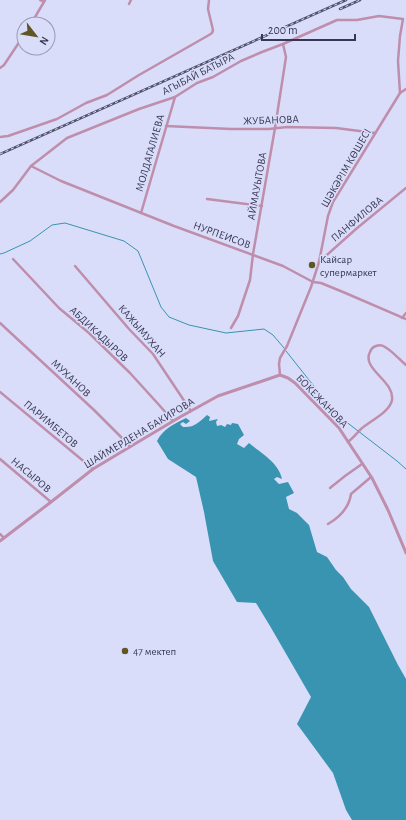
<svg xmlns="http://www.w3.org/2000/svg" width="406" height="820" viewBox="0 0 406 820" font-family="'Alegreya Sans',sans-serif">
	<rect width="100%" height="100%" fill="#daddf9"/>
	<!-- water -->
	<path fill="#3894b0" d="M207,415l3,2 -1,4 9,-2 -2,3 1,4 4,-1 4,2 2,-3 4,1 1,-2 6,1 6,11 -5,4 -2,5 7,4 5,-5c12,10 30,20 33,36l-5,-2 -3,2 5,5 9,-2 6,11 -8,4 3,12 8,4 12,12 8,27 10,5 9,13 7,7 8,12 18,18 29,58 8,14v141h-54l-6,-10 -13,-37 -36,-49 14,-27 -41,-71 -14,-23 -19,-1 -24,-41 -9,-49 -8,-35 -28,-18 -11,-18c6,-12 17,-17 29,-23l4,3 -4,3 -3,-2 -3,2 3,3c11,1 16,-5 24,-12z"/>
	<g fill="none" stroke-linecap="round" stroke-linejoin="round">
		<!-- stream -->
		<g stroke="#3894b0" stroke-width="1">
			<path d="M0,254l4,-1 26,-12 22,-16 13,-2 59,18 14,10 23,56 8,10 20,8 37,8 38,-4 9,6 11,13"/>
			<path d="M286,351l50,63 61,47 9,8"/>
		</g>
		<!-- minor -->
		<g stroke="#be8eac" stroke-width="2.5">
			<path d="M40,0l4,2"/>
			<path d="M129,4l2,-4"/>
			<path d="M31,24l14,-24"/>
			<path d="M0,68l4,-3 20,-30"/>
			<path d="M166,126l65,3h38l18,-2 49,1 39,5"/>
			<path d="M0,137l8,-1 49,-17 29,-16 21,-8 32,-20 70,-40 3,-2 1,-3 -5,-21 1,-9"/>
			<path d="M31,166l30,15 113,45 109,40 30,16 8,1 22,9 63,27"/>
			<path d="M207,199l55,7"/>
			<path d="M0,202l13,-12 18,-24 36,-28 72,-29 36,-12 22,-14 16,-6 28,-16 21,-9 21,-8 54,-24h20l22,-4 24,3 -3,17 -2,25 2,32"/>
			<path d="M141,213l34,-116"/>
			<path d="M13,259l46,49 30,25 41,40 30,33 13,15"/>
			<path d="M319,262l37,-33 50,-41"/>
			<path d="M75,266l54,63 24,25 38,57"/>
			<path d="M402,318l4,-5"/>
			<path d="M0,323l94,87 36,36"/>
			<path d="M231,328l7,-12 12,-36 3,-26 22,-126 11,-71 -3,-13"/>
			<path d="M280,375l-1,-11 1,-6 7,-12 24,-59 8,-25 9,-46 5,-14 67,-109 6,-4"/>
			<path d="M0,392l93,77"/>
			<path d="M348,442c5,-4 9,-9 13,-13 9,-8 29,-17 31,-29 3,-19 -31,-31 -22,-48 1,-3 3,-5 6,-6 3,-1 6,-1 9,1 6,3 15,13 21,18"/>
			<path d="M0,459l51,43"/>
			<path d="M330,488l15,-12 17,-12"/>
			<path d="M328,524c12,-7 21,-16 23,-30l20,-17"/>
			<path d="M0,534l4,4"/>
		</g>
		<!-- tertiary -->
		<path stroke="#be8eac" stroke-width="3" d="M0,541l51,-39 42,-33 30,-18 57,-34 38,-21 62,-21 8,3 7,5 44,45 33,50 16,32 18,43"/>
		<defs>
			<g id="rail">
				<path d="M340,9l20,-9"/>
				<path d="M0,154l346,-154"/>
			</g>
		</defs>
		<!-- rail casing -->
		<use href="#rail" stroke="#50516d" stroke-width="2.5"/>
		<!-- rail -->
		<use href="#rail" stroke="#daddf9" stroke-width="1" stroke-dasharray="3" stroke-linecap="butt"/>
	</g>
	<!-- markers -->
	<g fill="#5f5723" stroke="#daddf9" stroke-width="1.5">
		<circle cx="312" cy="265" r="4"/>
		<circle cx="125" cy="651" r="4"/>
	</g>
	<g text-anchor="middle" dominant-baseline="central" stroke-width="3" stroke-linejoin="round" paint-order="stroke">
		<!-- street labels -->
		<g font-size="11" fill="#363753" stroke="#daddf9">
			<text transform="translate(198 74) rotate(-27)">АГЫБАЙ БАТЫРА</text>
			<text transform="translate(271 120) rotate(-2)">ЖУБАНОВА</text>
			<text transform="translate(150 153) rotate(-74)">МОЛДАГАЛИЕВА</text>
			<text transform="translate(346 168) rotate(-60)">ШӘКӘРІМ КӨШЕСІ</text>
			<text transform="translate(257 186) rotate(-80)">АЙМАУЫТОВА</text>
			<text transform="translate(357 219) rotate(-40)">ПАНФИЛОВА</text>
			<text transform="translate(222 235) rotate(20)">НУРПЕИСОВ</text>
			<text transform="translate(142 331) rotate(49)">КАЖЫМУХАН</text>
			<text transform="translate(99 334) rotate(43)">АБДИКАДЫРОВ</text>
			<text transform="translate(71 378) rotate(43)">МУХАНОВ</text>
			<text transform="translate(322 401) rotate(46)">БОКЕЖАНОВА</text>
			<text transform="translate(51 424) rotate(40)">ПАРИМБЕТОВ</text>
			<text transform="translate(139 433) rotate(-31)">ШАЙМЕРДЕНА БАКИРОВА</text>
			<text transform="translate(31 475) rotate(40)">НАСЫРОВ</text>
		</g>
		<!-- poi labels -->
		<g font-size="11" fill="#363753" stroke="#daddf9" text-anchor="start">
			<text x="320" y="259">Кайсар<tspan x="320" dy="13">супермаркет</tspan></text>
			<text x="133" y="651">47 мектеп</text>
		</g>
	</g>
	<!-- north arrow -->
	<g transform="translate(36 36) rotate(121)"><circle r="19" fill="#daddf9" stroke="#989bb7"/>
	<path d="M0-3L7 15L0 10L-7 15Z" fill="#5f5723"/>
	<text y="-6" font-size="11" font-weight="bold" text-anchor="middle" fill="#363753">N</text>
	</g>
	<!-- scale -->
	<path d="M262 34v6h93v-6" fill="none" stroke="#363753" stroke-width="2"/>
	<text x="268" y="34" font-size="12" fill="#363753" stroke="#daddf9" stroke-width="3" paint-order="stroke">200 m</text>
</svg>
